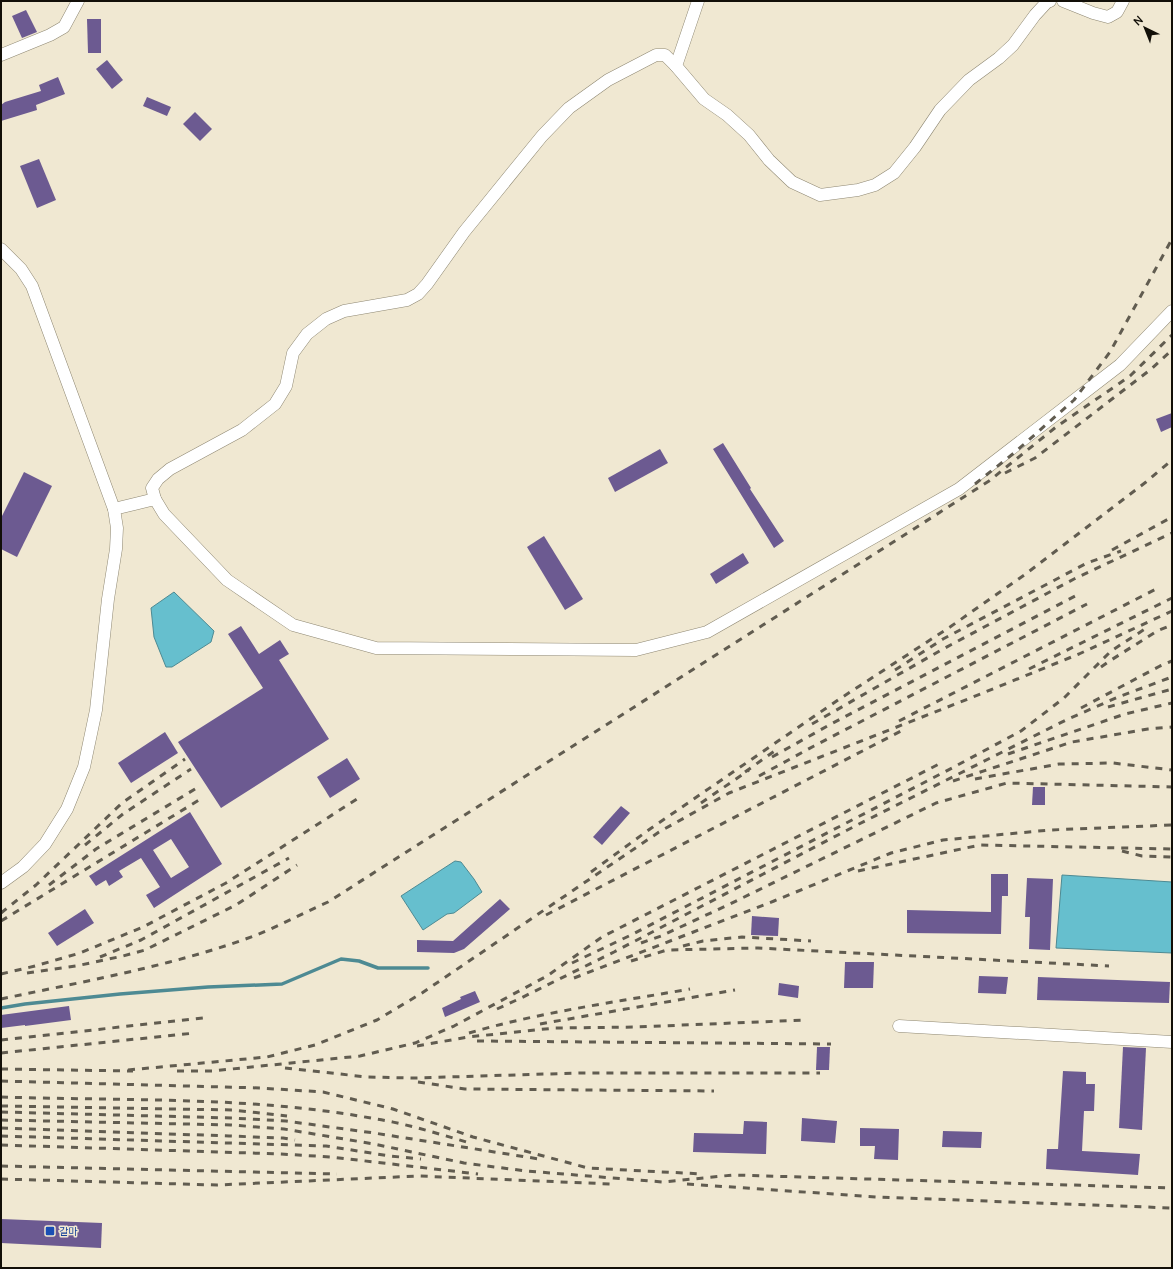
<svg xmlns="http://www.w3.org/2000/svg" width="1173" height="1269" viewBox="0 0 1173 1269" font-family="Manrope,'Noto Sans KR',sans-serif">
	<rect width="100%" height="100%" fill="#f0e8d2"/>
	<!-- water -->
	<g fill="#66bfce" stroke="#4d8a93">
		<path d="M174,592l40,39 -3,11 -39,25h-6l-12,-30 -3,-29z"/>
		<path d="M455,861l6,1 13,17 8,13 -28,21 -7,1 -24,16 -22,-34z"/>
		<path d="M1062,875l110,7v71l-116,-5z"/>
	</g>
	<g fill="none" stroke-linecap="round" stroke-linejoin="round">
		<!-- stream -->
		<path stroke="#4d8a93" stroke-width="3.5" d="M1,1008l24,-4 95,-10 88,-7 74,-3 59,-25 18,2 19,7h50"/>
	</g>
	<!-- building -->
	<g fill="#6c5a91" fill-rule="evenodd">
		<path d="M26,10l11,22 -15,6 -10,-22z"/>
		<path d="M87,19h14v34h-13z"/>
		<path d="M107,60l16,20 -11,9 -16,-20z"/>
		<path d="M58,77l7,17 -29,11 1,5 -36,11v-16l4,-3 36,-11 -2,-6z"/>
		<path d="M147,97l24,10 -4,9 -24,-10z"/>
		<path d="M195,112l17,17 -12,12 -17,-17z"/>
		<path d="M39,159l17,41 -19,8 -17,-42z"/>
		<path d="M1172,413v14l-11,5 -5,-13z"/>
		<path d="M723,443l28,45 -1,1 34,52 -10,7 -61,-99z"/>
		<path d="M660,449l8,14 -53,29 -7,-14z"/>
		<path d="M24,472l28,14 -35,71 -16,-8v-31z"/>
		<path d="M544,536l39,63 -18,11 -38,-63z"/>
		<path d="M743,553l6,10 -33,21 -6,-10z"/>
		<path d="M241,626l18,28 21,-14 9,14 -10,6 50,79 -108,69 -43,-66 85,-54 -35,-54z"/>
		<path d="M165,732l13,21 -47,30 -13,-20z"/>
		<path d="M347,758l13,21 -30,19 -13,-21z"/>
		<path d="M1033,787h12v18h-13z"/>
		<path d="M621,806l9,7 -28,32 -9,-8z"/>
		<path d="M190,812l32,52 -68,44 -8,-13 14,-8 -19,-29 -22,13 4,6 -14,9 -3,-6 -10,6 -7,-10zM171,839l18,28 -18,11 -18,-28z"/>
		<path d="M991,874h17v22h-6l-1,38 -94,-1v-23l84,2z"/>
		<path d="M1027,878l26,1 -3,71 -21,-1 1,-32h-5z"/>
		<path d="M500,899l10,10 -46,40 -10,4 -37,-1v-12l36,1z"/>
		<path d="M85,909l9,14 -37,23 -9,-13z"/>
		<path d="M752,916l27,2 -1,18 -27,-1z"/>
		<path d="M845,962h29l-1,26h-29z"/>
		<path d="M979,976l29,1 -2,17 -28,-1z"/>
		<path d="M1038,977l132,5 -1,21 -132,-3z"/>
		<path d="M779,983l20,3 -1,12 -20,-3z"/>
		<path d="M475,991l5,11 -35,15 -3,-9 19,-9 -1,-2z"/>
		<path d="M69,1006l2,14 -46,6v-1l-24,3v-13z"/>
		<path d="M817,1047h13l-1,23h-13z"/>
		<path d="M1123,1047l23,1 -4,82 -23,-2z"/>
		<path d="M1063,1071l23,1v12h9l-1,27h-10l-2,40 58,3 -2,21 -92,-6 1,-20h11z"/>
		<path d="M802,1118l35,3 -2,22 -34,-2z"/>
		<path d="M744,1121l23,1 -1,32 -73,-2 1,-19 49,1z"/>
		<path d="M860,1128l39,1 -1,31 -24,-1 1,-13h-15z"/>
		<path d="M943,1131l39,1 -1,16 -39,-1z"/>
		<path d="M1,1219l101,4 -1,25 -100,-5z"/>
	</g>
	<g fill="none" stroke-linecap="round" stroke-linejoin="round">
		<defs>
			<g id="minor">
				<path d="M698,1l-22,65 28,33 23,16 22,20 20,25 23,22 28,13 38,-5 17,-5 19,-12 21,-26 25,-37 29,-30 30,-22 14,-13 22,-30 12,-13 3,-1"/>
				<path d="M1063,1l30,12 15,4 9,-5 6,-11"/>
				<path d="M1,55l49,-20 14,-8 14,-26"/>
				<path d="M1,249l20,20 11,17 82,223 3,19 -1,21 -8,50 -12,111 -12,57 -17,42 -22,35 -22,23 -22,16"/>
				<path d="M155,499l-3,-11 6,-9 12,-10 72,-39 33,-26 11,-18 7,-33 14,-19 19,-15 18,-8 63,-11 11,-6 9,-10 37,-52 78,-96 27,-28 39,-28 48,-25h9l11,11"/>
				<path d="M114,509l41,-10 9,15 63,66 66,45 83,23 260,2 71,-18 252,-143 161,-124 52,-54"/>
				<path d="M899,1026l273,16"/>
			</g>
		</defs>
		<!-- minor casing -->
		<use href="#minor" stroke="#8e8772" stroke-width="13"/>
		<!-- minor -->
		<use href="#minor" stroke="#fff" stroke-width="12"/>
		<!-- rail -->
		<g stroke="#615c50" stroke-width="3" stroke-dasharray="7 7" stroke-linecap="butt">
			<path d="M1005,473l30,-15 115,-88 22,-20"/>
			<path d="M975,484l39,-31 60,-53 36,-48 62,-113"/>
			<path d="M1112,550l60,-33"/>
			<path d="M1101,667l7,-5 49,-31 15,-6"/>
			<path d="M1029,669l143,-71"/>
			<path d="M895,670l48,-31 144,-76 34,-12"/>
			<path d="M1108,707l64,-18"/>
			<path d="M1081,708l79,-42 12,-5"/>
			<path d="M899,721l257,-132"/>
			<path d="M812,724l131,-75 131,-70 98,-46"/>
			<path d="M1008,754l117,-40 47,-11"/>
			<path d="M772,757l59,-33 250,-131"/>
			<path d="M745,772l31,-22"/>
			<path d="M759,776l55,-30 273,-142"/>
			<path d="M975,779l84,-15 54,-1 59,7"/>
			<path d="M953,781l119,-39 76,-13 24,-2"/>
			<path d="M701,803l48,-33"/>
			<path d="M85,845l38,-31 68,-45"/>
			<path d="M1122,851l20,5 30,1"/>
			<path d="M858,871l122,-26 192,4"/>
			<path d="M591,872l59,-43 188,-129 112,-73 77,-54 119,-91 26,-22"/>
			<path d="M49,885l47,-36 104,-63"/>
			<path d="M1,913l35,-28 86,-82 63,-44"/>
			<path d="M546,915l355,-184"/>
			<path d="M1,921l203,-124"/>
			<path d="M641,943l20,-7 69,-32 206,-101 71,-20 165,4"/>
			<path d="M683,946l20,-5 39,-4 69,4"/>
			<path d="M100,957l41,-17 148,-82"/>
			<path d="M631,961l36,-11 91,-2 351,18"/>
			<path d="M572,963l59,-28 321,-167 69,-37 43,-33 47,-47 37,-24"/>
			<path d="M27,973l49,-7 47,-10 22,-6 91,-45 61,-40"/>
			<path d="M1,974l34,-8 45,-13 63,-26 83,-44 131,-84"/>
			<path d="M574,978l200,-77 117,-48 52,-13 107,-10 122,-5"/>
			<path d="M1,999c85,-18 171,-33 253,-63 25,-10 49,-23 74,-34l661,-421 67,-54 74,-51 42,-41"/>
			<path d="M497,1009l24,-11 93,-46 243,-127 209,-105 52,-23 54,-20"/>
			<path d="M540,1024l195,-34"/>
			<path d="M469,1033c72,-21 147,-31 221,-44"/>
			<path d="M1,1040l202,-22"/>
			<path d="M477,1041l354,3"/>
			<path d="M417,1046l51,-9 87,-9 81,-1 170,-7"/>
			<path d="M1,1053l194,-20"/>
			<path d="M285,1068l82,9 47,1 166,-5h240"/>
			<path d="M1,1069l132,2"/>
			<path d="M128,1070l139,-13 48,-12 62,-25 45,-27 237,-161 70,-39 239,-94 111,-45 93,-43"/>
			<path d="M177,1071h35l148,-15 55,-13 39,-17 93,-50 55,-39 339,-174"/>
			<path d="M1,1081l259,7 63,4 70,17 80,28 115,31 114,6"/>
			<path d="M418,1082l47,7 249,2"/>
			<path d="M1,1097c125,4 252,-1 375,22 32,5 63,15 94,24"/>
			<path d="M1,1106l232,4 54,6"/>
			<path d="M1,1112l231,6 54,3 88,12 165,26"/>
			<path d="M1,1120l230,5 53,4 90,15 90,19 62,8 137,11 70,-7 439,13"/>
			<path d="M1,1128l228,8 54,2 12,2"/>
			<path d="M1,1136l325,10 64,10 31,3"/>
			<path d="M1,1145l280,9 50,3 147,17"/>
			<path d="M1,1166l336,8"/>
			<path d="M1,1179l216,6 202,-9 192,8"/>
			<path d="M687,1184l190,13 295,11"/>
		</g>
	</g>
	<!-- markers -->
	<rect fill="#1a4fb4" stroke="#f0e8d2" stroke-width="1.5" x="45" y="1226" width="10" height="10" rx="2"/>
	<g text-anchor="middle" dominant-baseline="central" stroke-width="3" stroke-linejoin="round" paint-order="stroke">
		<!-- transit labels -->
		<g font-size="10" fill="#164399" stroke="#f0e8d2" text-anchor="start">
			<text x="59" y="1231">갈마</text>
		</g>
	</g>
	<!-- border -->
	<rect width="1173" height="1269" fill="none" stroke="#120f08" stroke-width="4"/>
	<!-- north arrow -->
	<g transform="translate(1145 28) rotate(317)" stroke="#f0e8d2" stroke-width="3" paint-order="stroke">
	<path d="M0-3L7 15L0 10L-7 15Z" fill="#120f08"/>
	<text y="-6" font-size="11" font-weight="bold" text-anchor="middle" fill="#120f08">N</text>
	</g>
</svg>
